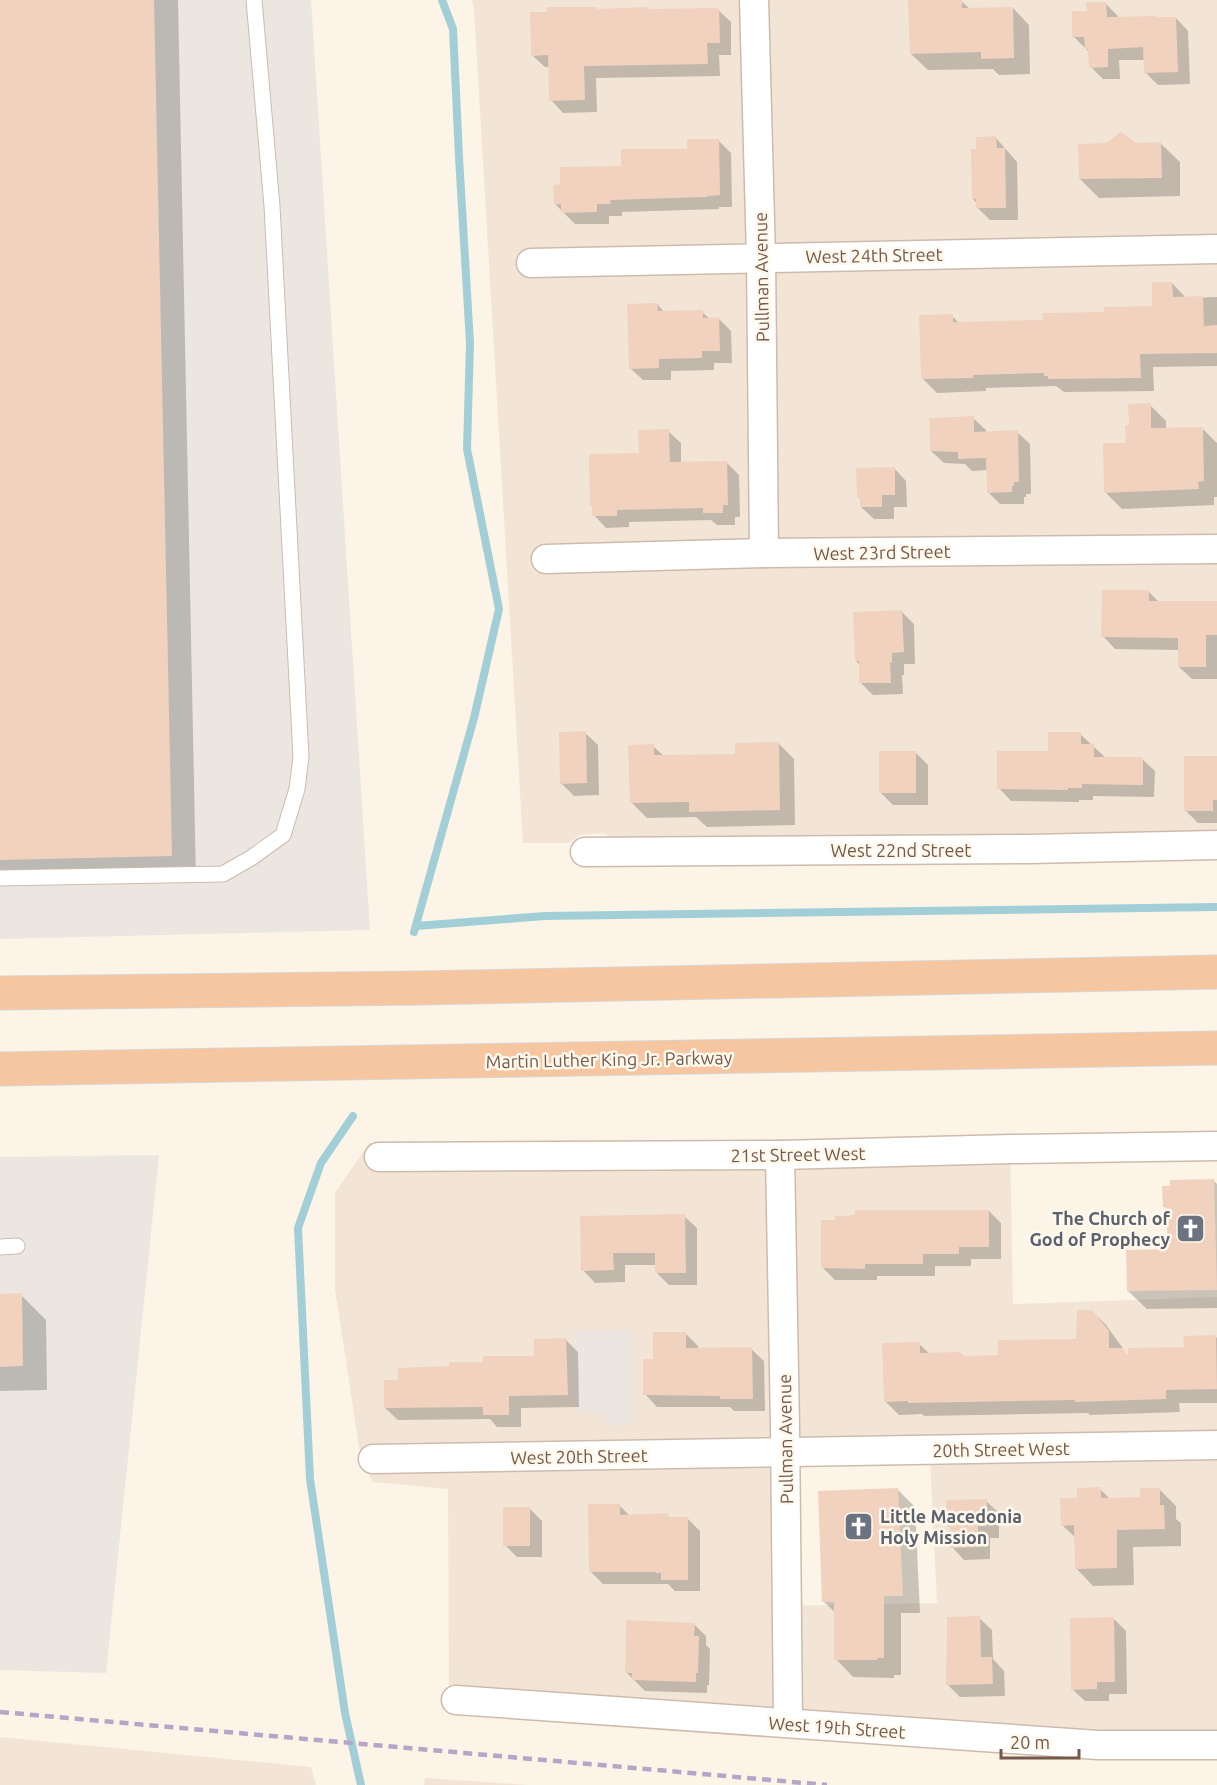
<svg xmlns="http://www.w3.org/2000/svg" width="1217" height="1785" viewBox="0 0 1217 1785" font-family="Ubuntu,sans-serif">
	<rect width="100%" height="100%" fill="#fcf4e7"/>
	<!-- residential -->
	<g fill="#f3e5d6" fill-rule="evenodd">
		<path d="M472,0h745v831l-594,11 -20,-9 -23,2 -11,8h-46l-49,-834z"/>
		<path d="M1010,1139l3,165 204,-7v454l-390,-10 -378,-29 -1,-223 -75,-7 -12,-22 -26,-171v-96l34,-50 363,2zM929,1436l8,167 -161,3 -6,-167z"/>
		<path d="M0,1737l311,30 5,18h-316z"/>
		<path d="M425,1778l104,7h-105z"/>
	</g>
	<!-- industrial -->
	<g fill="#ece6e0">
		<path d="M0,0h311l59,930 -370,9z"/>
		<path d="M159,1155l-53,518 -106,-3v-513z"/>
		<path d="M574,1330h58l1,94 -27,1 -1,-12h-29z"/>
	</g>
	<!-- shadow -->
	<g fill="#0003">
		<path d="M0,0h178l18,881 -196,3z"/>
		<path d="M910,0l51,1 9,8 43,-1 16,17 1,49 -31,1 -6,-6 -65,1 -17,-16z"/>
		<path d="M1106,4l12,12v2h58l12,13 2,53 -32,1 -12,-12 -1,-13h-26l1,19h-17l-12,-12 -1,-14 -16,-16 14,-25z"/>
		<path d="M596,8l2,2 52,1 68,-1 13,12v33h-12l1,21 -124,2 1,34 -34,1 -12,-13 -1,-33h-5l-13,-12z"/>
		<path d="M996,138l21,24 1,58h-28l-12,-12v-4l-5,-5 4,-49z"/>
		<path d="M718,140l13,13 1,54h-13v2l-97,3v4h-13v8h-34l-20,-20 68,-37 66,-17z"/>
		<path d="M1161,144l19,18v34l-81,2 -19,-19z"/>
		<path d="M1172,283l14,15 31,-1v69l-64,1 1,24 -90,1 -8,-6 -70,2v3l-49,2 -14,-14 29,-63 7,7 85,-1 110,-15z"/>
		<path d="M657,304l8,9 37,-1 8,7h9l12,12 1,32h-18v7l-43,1v9h-28l-13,-12z"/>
		<path d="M1150,405l16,16v8l36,-1 15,15v54h-3v8l-92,4 -16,-16 21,-49z"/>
		<path d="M973,418l13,12v3l31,-1 13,12 1,50h-5v3h-2v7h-24l-12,-12 -1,-22 -15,1 -7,-7 -21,-1 -13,-12z"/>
		<path d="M668,431l13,12v20l45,-1 13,13 1,42h-5v8h-18l-6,-5 -82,2v5l-23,1 -12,-13 46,-61z"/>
		<path d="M894,468l12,13 1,26h-13v12h-20l-13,-12v-8l-2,-2z"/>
		<path d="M1149,592l10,10 58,1v76h-25l-13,-12v-17l-64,-1 -12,-13z"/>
		<path d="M901,611l13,13 1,40h-11v11h-2l1,19 -30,1 -12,-12 -1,-18 -4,-4z"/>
		<path d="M585,733l13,12 1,50 -25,1 -12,-12z"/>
		<path d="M1080,734l27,25h35l13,12 -1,26 -61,-1v4h-14v2l-68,-1 -12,-13z"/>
		<path d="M779,744l15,15 1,66 -88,2 -11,-10 -49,1 -16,-16 22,-56 11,10 72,-1z"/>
		<path d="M916,753l12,12v40h-35l-13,-13z"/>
		<path d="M1217,757v66h-19l-12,-12z"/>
		<path d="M1214,1181l3,3v124l-70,1 -19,-18 41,-40 -1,-41 -4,-4z"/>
		<path d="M989,1211l12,12v36h-30v7h-36v10h-58v4h-42l-12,-12 13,-47 20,-5z"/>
		<path d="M684,1216l13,12v57h-28l-12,-12 -1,-8h-31v17l-30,1 -12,-13 -1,-52z"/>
		<path d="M0,1295h21l25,25 1,70 -47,1z"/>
		<path d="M1092,1311l14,14 16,22 1,4 7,7 55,-9 30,-13 2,2v65h-38l1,9 -90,3 -2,-2 -164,3 -2,-2 -23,1 -14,-14 34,-57 11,10 34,4 36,-2 78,-16z"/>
		<path d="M686,1334l12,12v4l53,-1 13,12 1,50h-31l-4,-4h-73l-12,-13 9,-33z"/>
		<path d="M565,1339l13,13 1,55 -58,1v19h-24l-7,-8 -92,1 -13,-12 15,-27 50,-13 86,-11z"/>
		<path d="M897,1489l18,18 5,106h-19v62h-7v3l-41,-1 -17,-18v-46l-12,-11z"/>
		<path d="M1100,1489l11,11 30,-1 18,-10 17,17v13l5,4v23l-48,1 1,38 -41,1 -17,-18v-30l-14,-13 17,-26z"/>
		<path d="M986,1501l13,12v25h-9v21l-26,1 -12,-13 -1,-18 -3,-4z"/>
		<path d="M620,1506l10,10 37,-1 3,3h17l13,13v60h-25l-7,-7h-65l-13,-13z"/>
		<path d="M529,1508l13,13v36h-25l-12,-12z"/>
		<path d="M979,1618l13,12 1,29 11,12 1,25 -45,1 -13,-13z"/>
		<path d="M1113,1618l13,13 1,63h-18v7h-24l-13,-12z"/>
		<path d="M694,1624l12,12v9l4,4 -1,36h-2v8l-62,-2 -19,-19z"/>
	</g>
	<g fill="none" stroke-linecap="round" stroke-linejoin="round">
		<!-- stream -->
		<g stroke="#a2cfd7" stroke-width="8">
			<path d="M416,926l129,-10 672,-9"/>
			<path d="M414,932l60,-214 25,-109 -32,-160 3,-106 -11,-186 -6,-128 -11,-29"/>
			<path d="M353,1116l-32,47 -23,65 12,251 35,234 16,72"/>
		</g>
	</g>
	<!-- building -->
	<g fill="#f1d2bf">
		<path d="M0,0h154l18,856 -172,4z"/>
		<path d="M908,0h54v8l51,-1 1,51 -33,1v-7l-71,2z"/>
		<path d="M1086,2h20l1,15 50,-1v1h19l2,55 -34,1 -1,-26 -35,2v18l-19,1 -1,-19h-3l-1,-12h-12v-26h15z"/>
		<path d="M546,7h51v2l52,-2v2l70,-1 1,35h-13l1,21 -124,2 1,34 -36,1 -1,-46 -17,1 -1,-44h17z"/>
		<path d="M1121,132l15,11 25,-1 1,36 -83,1 -1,-35 28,-1z"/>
		<path d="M996,136l1,12h8l1,60h-30v-9l-4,1 -1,-51h5v-12z"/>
		<path d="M687,139h32l1,56 -13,1v1l-97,3 1,4h-14v8l-36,1v-9l-7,1 -1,-20 7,-1v-17l61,-1v-17h66z"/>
		<path d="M1152,282h20l1,15 30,-1 1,30 13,-1v28l-77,1 1,24 -93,1v-3h-4v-3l-71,2v3l-52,1 -2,-64 34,-1v8l90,-2 -1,-7 62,-1v-5l48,-1z"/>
		<path d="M657,303l1,8 45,-1v8l16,-1 1,34h-18v7l-43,1v9l-30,1 -2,-65z"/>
		<path d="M1151,403v25l52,-1 1,54 -6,1 1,7 -95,4 -1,-50h23l-1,-18h4l-1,-21z"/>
		<path d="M974,416v16l44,-2 1,52h-5v4h-2v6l-25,1 -1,-35 -28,1v-7l-28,-1 -1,-33z"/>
		<path d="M669,429l1,33 57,-1 1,44h-5v8h-20v-5l-86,2v6h-25v-10h-2l-1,-52 50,-1 -1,-23z"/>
		<path d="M895,467v28h-13v12h-22v-10h-3l-1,-29z"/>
		<path d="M1102,590h47v11h68v34h-11v32h-28v-29l-77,-1z"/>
		<path d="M902,610l2,42 -12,1v10h-2l1,20h-32v-22h-4l-2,-49z"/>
		<path d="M586,731l1,52 -27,1 -1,-52z"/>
		<path d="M1048,732h33v12h13v13h49v28l-61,-1v4h-14v2l-71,-1v-38h51z"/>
		<path d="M779,742l1,68 -91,2v-10l-59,1 -2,-58 26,-1v11l81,-1v-11z"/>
		<rect x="879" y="751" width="37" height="42"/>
		<path d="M1184,756h33v44h-4v11h-29z"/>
		<path d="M1214,1179l3,111 -90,1 -1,-41 42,-1 -2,-42h-3l-1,-21h8v-6z"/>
		<path d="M855,1210h134v37h-30v7h-36v10h-58v5l-44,-1v-48h14v-4h15v-1h5z"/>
		<path d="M685,1214l1,59h-31v-20h-42l1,17 -33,1 -1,-55z"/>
		<path d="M22,1293l1,73 -23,1v-73z"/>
		<path d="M1077,1310h15l17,21v17h13l6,8v-8l56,-1 -1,-11 33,-1 1,54 -51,1v9l-91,3v-2l-167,3v-2l-24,1 -2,-59 38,-1v11l40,-1 5,4 33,-1v-15l78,-1z"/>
		<path d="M653,1332h33v16l66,-1 1,52h-33v-3l-77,-1v-36h10z"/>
		<path d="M566,1338l2,57 -59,1v19h-26v-8l-99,1v-28h14v-12l51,-2v-4h34v-6h51v-17z"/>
		<path d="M1101,1487v11l39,-1v-9h20v17h4l1,24 -48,1v38l-42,1 -1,-44 -13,1 -1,-28h17v-10z"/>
		<path d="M898,1488l5,108h-19v62h-7v2h-43v-58h-12l-4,-111z"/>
		<path d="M987,1499v27h-9v21l-28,1v-22h-4v-26z"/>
		<path d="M588,1504h32v11l48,-2v4h20v63h-27v-7h-5v-1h-67z"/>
		<rect x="503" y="1507" width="27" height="39"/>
		<path d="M980,1616l1,41h11l1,27 -47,1 1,-68z"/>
		<path d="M1114,1617l1,65h-18v7l-26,1 -1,-72z"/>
		<path d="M626,1620l69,3 -1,13h5l-1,37h-2v9l-64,-2v-7h-7z"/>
	</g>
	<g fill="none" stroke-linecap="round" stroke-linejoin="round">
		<defs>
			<g id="service">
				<path d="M0,878l223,-4 28,-16 32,-23 14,-46 4,-32 -29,-551 -18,-206"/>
				<path d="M0,1247l17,-1"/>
			</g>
			<g id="minor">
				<path d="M754,0l7,257 3,296"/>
				<path d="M531,263l686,-14"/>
				<path d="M546,559l218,-6 453,-4"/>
				<path d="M585,852l444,-3 188,-4"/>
				<path d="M780,1155l5,271 3,297"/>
				<path d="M379,1157l401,-2 231,-6 206,-3"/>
				<path d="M373,1459l844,-14"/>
				<path d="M456,1700l642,45h119"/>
			</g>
			<g id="trunk">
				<path d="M0,993l419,-5 798,-16"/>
				<path d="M0,1069l1217,-21"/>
			</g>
		</defs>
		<!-- service casing -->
		<use href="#service" stroke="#cebbad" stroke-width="17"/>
		<!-- minor casing -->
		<use href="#minor" stroke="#cebbad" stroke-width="31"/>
		<!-- trunk casing -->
		<use href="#trunk" stroke="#dbd4d0" stroke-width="35"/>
		<!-- service -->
		<use href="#service" stroke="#fff" stroke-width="15"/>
		<!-- minor -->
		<use href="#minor" stroke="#fff" stroke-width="28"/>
		<!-- trunk -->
		<use href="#trunk" stroke="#f6c6a0" stroke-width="33"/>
		<!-- rail -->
		<path stroke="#b6a5c6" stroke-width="4.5" stroke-dasharray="9 6" stroke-linecap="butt" d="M0,1712l827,73"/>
	</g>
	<!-- icons -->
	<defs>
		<symbol id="church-square" viewBox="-11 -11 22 22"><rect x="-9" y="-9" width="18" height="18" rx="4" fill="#6b7280" stroke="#fff8ed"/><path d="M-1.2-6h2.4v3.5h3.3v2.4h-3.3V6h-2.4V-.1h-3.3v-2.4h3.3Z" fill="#fff"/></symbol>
	</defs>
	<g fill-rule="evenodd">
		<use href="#church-square" x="1174" y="1212" width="33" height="33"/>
		<use href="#church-square" x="842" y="1510" width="33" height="33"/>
	</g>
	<g text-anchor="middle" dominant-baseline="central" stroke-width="5" stroke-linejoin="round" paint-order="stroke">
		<!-- street labels -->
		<g font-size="18" fill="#755a4c" stroke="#fff8ed">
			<text transform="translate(874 255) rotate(-1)">West 24th Street</text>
			<text transform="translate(761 277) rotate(-91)">Pullman Avenue</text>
			<text transform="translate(882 552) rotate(-1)">West 23rd Street</text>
			<text x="901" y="850">West 22nd Street</text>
			<text transform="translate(609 1059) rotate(-1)">Martin Luther King Jr. Parkway</text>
			<text transform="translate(798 1154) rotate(-1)">21st Street West</text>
			<text transform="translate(785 1439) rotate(-91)">Pullman Avenue</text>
			<text transform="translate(1001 1449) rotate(-1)">20th Street West</text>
			<text transform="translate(579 1456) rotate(-1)">West 20th Street</text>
			<text transform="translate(837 1727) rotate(4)">West 19th Street</text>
		</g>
		<!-- worship labels -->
		<g font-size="18" font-weight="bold" fill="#5b616d" stroke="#fff8ed" text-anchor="end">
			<text x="1170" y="1218">The Church of<tspan x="1170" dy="21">God of Prophecy</tspan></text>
			<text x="880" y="1516" text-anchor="start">Little Macedonia<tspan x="880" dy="21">Holy Mission</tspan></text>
		</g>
	</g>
	<!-- scale -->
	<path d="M1001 1749v9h78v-9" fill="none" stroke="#755a4c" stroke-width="3"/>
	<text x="1010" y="1749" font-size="18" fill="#755a4c" stroke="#fff8ed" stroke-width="4.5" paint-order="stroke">20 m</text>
</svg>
